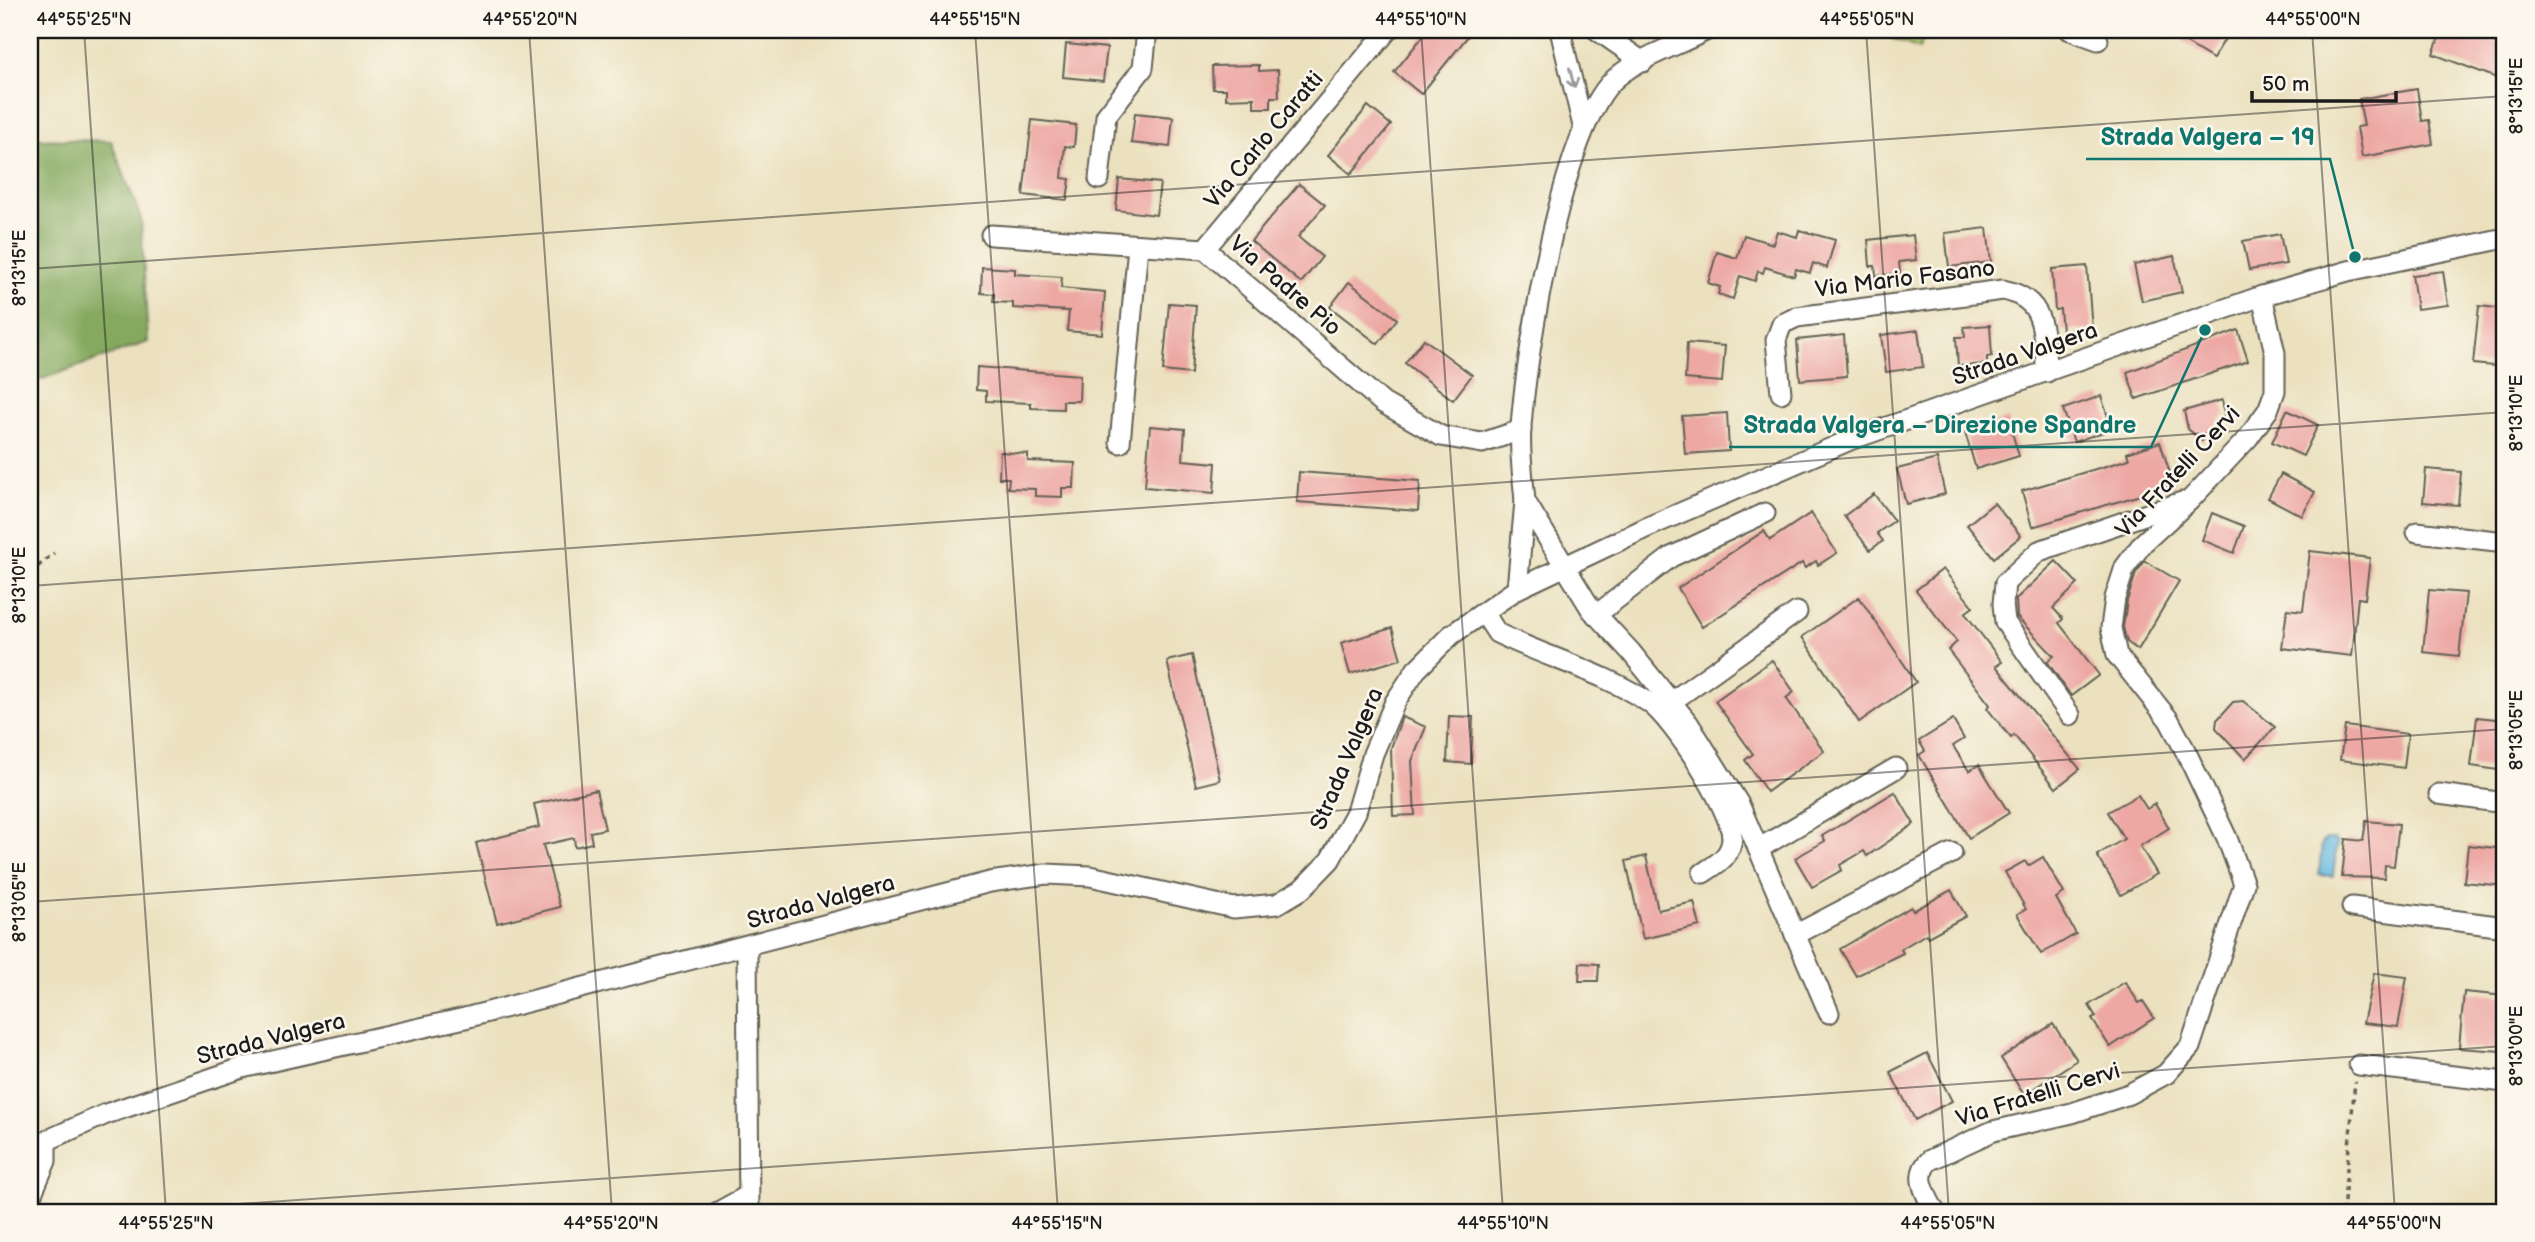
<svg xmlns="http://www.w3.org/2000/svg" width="2535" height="1242" viewBox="0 0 2535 1242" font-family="'Balsamiq Sans',sans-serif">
	<rect width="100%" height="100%" fill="#fbf7ec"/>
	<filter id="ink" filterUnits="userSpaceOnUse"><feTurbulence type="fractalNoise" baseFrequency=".0143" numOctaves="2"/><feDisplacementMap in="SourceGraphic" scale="14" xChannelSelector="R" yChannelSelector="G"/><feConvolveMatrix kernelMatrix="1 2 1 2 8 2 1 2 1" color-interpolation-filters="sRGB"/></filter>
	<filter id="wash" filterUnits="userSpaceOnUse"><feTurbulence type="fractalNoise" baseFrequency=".00686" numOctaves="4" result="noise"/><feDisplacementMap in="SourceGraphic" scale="28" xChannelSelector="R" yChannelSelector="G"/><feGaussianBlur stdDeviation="1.57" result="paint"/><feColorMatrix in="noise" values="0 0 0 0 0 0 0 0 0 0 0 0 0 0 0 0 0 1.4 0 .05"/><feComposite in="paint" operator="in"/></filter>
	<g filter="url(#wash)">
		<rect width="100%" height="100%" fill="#ebe1bf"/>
		<!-- green -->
		<path fill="#a7c36a" stroke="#627043" stroke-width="2" d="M1871,30h55l-7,19z"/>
		<!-- forest -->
		<path fill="#85a95e" stroke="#50623d" stroke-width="2" d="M30,139l81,2 30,78 7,123 -118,41z"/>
		<!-- water -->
		<path fill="#64b8e0" stroke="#406a7e" stroke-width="2" d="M2326,839h8l3,5 -4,32 -14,-1 3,-32z"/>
		<g id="blocks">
			<!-- building -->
			<g fill="#eda8a4">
				<path d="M1428,30h45l-52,64 -27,-22z"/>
				<path d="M2190,30h40l-17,29 -30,-18z"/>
				<path d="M2442,30h20l43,16v35l-72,-27z"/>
				<path d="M1066,44l41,4 -4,33 -40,-4z"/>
				<path d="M1259,65v6l19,-1 1,27h-8v11h-17v-10l-28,1v-10h-13l-1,-23z"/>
				<path d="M2417,89l5,32 7,-1 4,24 -71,13 -5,-30 7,-1 -5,-27z"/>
				<path d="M1368,106l23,19 -40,49 -23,-19z"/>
				<path d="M1135,113l38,4 -3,30 -39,-4z"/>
				<path d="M1032,120l44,5 -2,22 -9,-1 -3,32 8,1 -3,21 -44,-5z"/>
				<path d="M1119,179l41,4 -4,32 -40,-5z"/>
				<path d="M1299,184l26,21 -27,32 24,20 -21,26 -50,-42z"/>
				<path d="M1987,228l4,34 -42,5 -4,-34z"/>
				<path d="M1799,230l36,10 -8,28 -14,-5 -3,10 -14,-4 -2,7 -29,-9 -2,6 -5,-2 -3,10 -15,-5 -7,23 -15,-5 2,-7 -12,-4 9,-31 20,6 7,-23 29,9 4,-13 20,6z"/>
				<path d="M2280,234l6,30 -37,6 -6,-29z"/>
				<path d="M1913,235l3,25 -17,2 1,11 -24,3 -1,-10h-5l-2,-26z"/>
				<path d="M2174,256l8,36 -40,9 -8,-36z"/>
				<path d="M2087,266l5,63 -30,2 -2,-22 -5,1 -3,-41z"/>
				<path d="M982,267l33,2v5l47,3 -1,11 44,4 -3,42 -35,-3 2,-20 -56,-3v-5l-20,-1 1,-8 -13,-1z"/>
				<path d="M2443,271l5,34 -31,4 -5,-34z"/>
				<path d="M1349,282l48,37 -19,25 -48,-37z"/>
				<path d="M1169,303l27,2 -5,69 -28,-3z"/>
				<path d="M2479,306l26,3v58l-32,-3z"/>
				<path d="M1990,325l2,31 -5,1v7l-29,2 -2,-29h9l-1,-10z"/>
				<path d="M1918,330l5,37 -37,5 -5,-37z"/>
				<path d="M2238,330l10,31 -112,38 -9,-27z"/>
				<path d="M1844,335l3,41 -47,4 -3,-40z"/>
				<path d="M1424,339l48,36 -19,25 -48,-37z"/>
				<path d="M1687,343l38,3 -3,36 -37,-3z"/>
				<path d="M977,367l103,8 -1,26h-16v8l-32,-1v-5l-45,-2v-10l-10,-1z"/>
				<path d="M2101,396l11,33 -38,13 -11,-33z"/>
				<path d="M2222,400l3,14 -23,27 -14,-12 -4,-18z"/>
				<path d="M2287,410l31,15 -15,31 -31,-14z"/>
				<path d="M1727,413l2,38 -44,3 -3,-38z"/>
				<path d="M2008,419l11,37 -43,13 -11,-37z"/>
				<path d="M1150,426l35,3 -2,31 33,3 -2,30 -69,-6z"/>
				<path d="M2160,442l14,43 -142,42 -10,-36 107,-32 -2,-6z"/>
				<path d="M1000,452l28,2v7l47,2 -1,25h-12v9l-27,-1v-7l-27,-1 1,-10h-10z"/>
				<path d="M1937,459l8,35 -39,10 -9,-35z"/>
				<path d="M2426,469l35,3 -3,33 -35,-3z"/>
				<path d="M1299,472l121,9 -2,30 -121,-9z"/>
				<path d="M2281,474l34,18 -13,24 -34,-18z"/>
				<path d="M1874,494l20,27 -17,12 6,8 -13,9 -26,-34z"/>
				<path d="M1994,503l27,33 -27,22 -27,-33z"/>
				<path d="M1811,513l26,40 -19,12 -2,-4 -11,7 -3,-5 -100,64 -24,-39 86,-57 6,9z"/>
				<path d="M2212,513l32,13 -10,27 -32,-13z"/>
				<path d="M2310,551l60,7 -5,41 -7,-1 -6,58 -70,-8 5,-39 16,2z"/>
				<path d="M2056,561l22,23 -25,24 10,11 -4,4 40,52 -28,21 -24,-35 7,-5 -37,-39 -1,-18z"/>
				<path d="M2145,561l34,20 -41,69 -11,-8 -4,-15 4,-26 9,-28z"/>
				<path d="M1943,569l30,38 -8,6 37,49 -6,4 84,103 -24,19 -42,-53 -3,3 -24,-30 3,-3 -42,-55 9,-8 -41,-52z"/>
				<path d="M2429,590l37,3 -7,63 -36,-4z"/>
				<path d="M1859,597l57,85 -57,40 -57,-85z"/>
				<path d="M1392,628l9,31 -51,15 -9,-31z"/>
				<path d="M1192,655l28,125 -24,6 -29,-125z"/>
				<path d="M1772,660l22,32 -8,6 38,53 -57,41 -22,-32 8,-6 -38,-53z"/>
				<path d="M2243,701l32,26 -30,32 -29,-31 1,-8 16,-18z"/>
				<path d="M1449,716l24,1 -2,47 -24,-2z"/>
				<path d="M1402,717l24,10 -14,34 3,54 -22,1 -2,-68z"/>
				<path d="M2477,717l28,3v51l-34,-5z"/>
				<path d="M1953,720l11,19 -11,7 16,25 10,-6 30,48 -40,25 -50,-83 6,-4 -6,-10z"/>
				<path d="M2345,726l63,8 -4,34 -64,-8z"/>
				<path d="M596,790l9,39 -15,3 2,11 -17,4 -1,-9 -31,7 17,62 -63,16 -21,-80 63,-16 -5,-23z"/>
				<path d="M1895,792l19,32 -47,32 -3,-5 -24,14 2,5 -30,17 -17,-29 30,-17 -3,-5z"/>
				<path d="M2138,795l9,14 8,-5 14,24 -29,18 17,28 -36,21 -24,-40 27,-16 -16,-27z"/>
				<path d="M2366,821l33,3 -5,42 -9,-1 -1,13 -42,-1 4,-38 17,2z"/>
				<path d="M2468,845l37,4v37l-41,-4z"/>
				<path d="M1646,856l12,54 36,-8 6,24 -57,13 -17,-78z"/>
				<path d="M2043,857l21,36 -8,5 20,36 -35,20 -24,-40 9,-5 -21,-37 20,-11 3,5z"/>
				<path d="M1951,890l15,26 -38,21 -2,-3 -25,15 2,4 -47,23 -16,-27 71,-42 2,4z"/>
				<path d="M1580,963l19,1 -1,17h-19z"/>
				<path d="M2374,973l33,4 -9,50 -35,-4z"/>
				<path d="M2125,982l14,21 4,-2 11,17 -44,29 -18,-28 4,-2 -7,-12z"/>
				<path d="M2464,992l41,4 -4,55 -42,-3z"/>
				<path d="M2053,1024l24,36 -53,35 -23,-37z"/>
				<path d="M1927,1053l25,48 -37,19 -25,-48z"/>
			</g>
		</g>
	</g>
	<g filter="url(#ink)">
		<use href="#blocks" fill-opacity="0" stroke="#646155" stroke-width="2"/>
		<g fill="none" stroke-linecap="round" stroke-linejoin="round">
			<defs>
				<g id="minor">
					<path d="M1560,30l23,96"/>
					<path d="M1597,30l46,32"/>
					<path d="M2070,30l28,10"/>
					<path d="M1099,179l7,-63 37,-48 4,-38"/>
					<path d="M991,235l214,14 178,154 58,33 41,7 39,-13"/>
					<path d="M1205,249l183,-219"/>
					<path d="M1781,393l-5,-53 6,-16 15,-7 206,-27c45,9 39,44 44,82"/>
					<path d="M1120,443l18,-197"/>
					<path d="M1525,501c-2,-24 -6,-50 -4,-74 5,-73 42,-307 96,-350 25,-21 62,-32 90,-47"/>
					<path d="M2417,532l88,10"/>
					<path d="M1517,589l8,-88 66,108 39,42 59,73 50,80 90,209"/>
					<path d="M1484,613l13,20c48,24 106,39 151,69 24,15 83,107 84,135 0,19 -15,27 -29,36"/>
					<path d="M1596,615l75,-58 94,-44"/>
					<path d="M1671,702l126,-90"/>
					<path d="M2070,715l-65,-93 -2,-18 2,-21 34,-32 143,-49"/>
					<path d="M2439,794l66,9"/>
					<path d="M1758,849l138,-81"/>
					<path d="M2352,907l153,20"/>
					<path d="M1795,935l157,-82"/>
					<path d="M747,947l2,265"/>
					<path d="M2359,1065l146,17"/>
					<path d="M30,1148l76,-34 136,-46 223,-50 525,-136 56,-8 44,2 144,32 43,-4 25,-15 28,-29 26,-48 17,-58 22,-52 21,-32 35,-35 66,-46 133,-63 200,-86 412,-144 86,-25 157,-33"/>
					<path d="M30,1198l16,-37v-20"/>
					<path d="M718,1212l29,-16"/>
					<path d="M1935,1212c-9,-17 -22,-37 -5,-52l63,-29 79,-18 57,-19 37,-20 24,-27 54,-163 -17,-46 -40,-84 -18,-34 -52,-65 -6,-27 4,-30 10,-31 18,-24 47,-43 58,-62 20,-28 7,-19v-38l-13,-57"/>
				</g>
			</defs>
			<!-- minor casing -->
			<use href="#minor" stroke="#646155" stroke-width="23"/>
			<!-- path -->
			<g stroke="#646155" stroke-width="3.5" stroke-dasharray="5 5" stroke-linecap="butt">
				<path d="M30,573l24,-20"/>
				<path d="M2343,1212l12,-131"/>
			</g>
			<!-- minor -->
			<use href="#minor" stroke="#fff" stroke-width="19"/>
		</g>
		<!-- one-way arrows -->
		<defs><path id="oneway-shaft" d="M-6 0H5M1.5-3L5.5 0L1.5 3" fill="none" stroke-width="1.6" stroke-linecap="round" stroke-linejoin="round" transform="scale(1.75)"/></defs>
		<use stroke="#999" href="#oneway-shaft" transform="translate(1572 78) rotate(76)"/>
	</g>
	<!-- ticks -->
	<path fill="none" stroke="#1c1c1c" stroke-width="2" stroke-opacity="0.45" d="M84,30l82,1182M529,30l83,1182M975,30l83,1182M1421,30l82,1182M1866,30l83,1182M2312,30l83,1182M30,269l2475,-173M30,586l2475,-174M30,902l2475,-173M125,1212l2380,-166"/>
	<g text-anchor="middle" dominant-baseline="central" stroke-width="5" stroke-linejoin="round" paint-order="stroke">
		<!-- street labels -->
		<g font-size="23" fill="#1c1c1c" stroke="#fbf7ec">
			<text transform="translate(1264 140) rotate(-50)">Via Carlo Caratti</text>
			<text transform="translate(1905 279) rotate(-7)">Via Mario Fasano</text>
			<text transform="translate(1285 286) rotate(41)">Via Padre Pio</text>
			<text transform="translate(2025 354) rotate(-19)">Strada Valgera</text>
			<text transform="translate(2178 472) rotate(-47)">Via Fratelli Cervi</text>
			<text transform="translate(1347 759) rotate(-67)">Strada Valgera</text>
			<text transform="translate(821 902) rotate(-15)">Strada Valgera</text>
			<text transform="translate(271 1039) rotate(-14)">Strada Valgera</text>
			<text transform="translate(2038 1095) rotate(-17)">Via Fratelli Cervi</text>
		</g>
	</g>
	<!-- callouts -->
	<path fill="none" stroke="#0f766e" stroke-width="2.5" d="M2355 257L2330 159H2086M2205 330L2151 447H1729"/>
	<g fill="#0f766e" stroke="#fbf7ec" stroke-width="2.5">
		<circle cx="2355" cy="257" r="7"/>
		<circle cx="2205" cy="330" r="7"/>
	</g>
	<g font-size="24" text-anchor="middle" font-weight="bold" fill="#0f766e" stroke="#fbf7ec" stroke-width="5" stroke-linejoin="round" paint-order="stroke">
		<text x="2208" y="145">Strada Valgera – 19</text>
		<text x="1940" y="433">Strada Valgera – Direzione Spandre</text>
	</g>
	<!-- margin -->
	<rect width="2535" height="1242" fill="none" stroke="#fbf7ec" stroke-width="77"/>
	<!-- scale -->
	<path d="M2252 91v10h144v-10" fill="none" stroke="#1c1c1c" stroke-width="3.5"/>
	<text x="2262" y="91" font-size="21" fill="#1c1c1c" stroke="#fbf7ec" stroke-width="5" paint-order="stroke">50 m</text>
	<rect x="38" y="38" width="2458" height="1166" fill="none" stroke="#1c1c1c" stroke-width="2.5"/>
	<g font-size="18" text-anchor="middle" fill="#1c1c1c">
		<text x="84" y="25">44°55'25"N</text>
		<text x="530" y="25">44°55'20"N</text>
		<text x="975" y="25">44°55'15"N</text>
		<text x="1421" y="25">44°55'10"N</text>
		<text x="1867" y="25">44°55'05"N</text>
		<text x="2313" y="25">44°55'00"N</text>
		<text transform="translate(2516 96) rotate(-90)" y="6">8°13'15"E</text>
		<text transform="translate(19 268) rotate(-90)" y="6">8°13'15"E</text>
		<text transform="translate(2516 413) rotate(-90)" y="6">8°13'10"E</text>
		<text transform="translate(19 585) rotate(-90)" y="6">8°13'10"E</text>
		<text transform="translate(2516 730) rotate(-90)" y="6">8°13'05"E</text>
		<text transform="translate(19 902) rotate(-90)" y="6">8°13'05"E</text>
		<text transform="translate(2516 1046) rotate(-90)" y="6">8°13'00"E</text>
		<text x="166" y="1229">44°55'25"N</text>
		<text x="611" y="1229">44°55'20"N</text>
		<text x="1057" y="1229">44°55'15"N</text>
		<text x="1503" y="1229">44°55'10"N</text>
		<text x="1948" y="1229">44°55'05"N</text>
		<text x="2394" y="1229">44°55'00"N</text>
	</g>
</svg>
